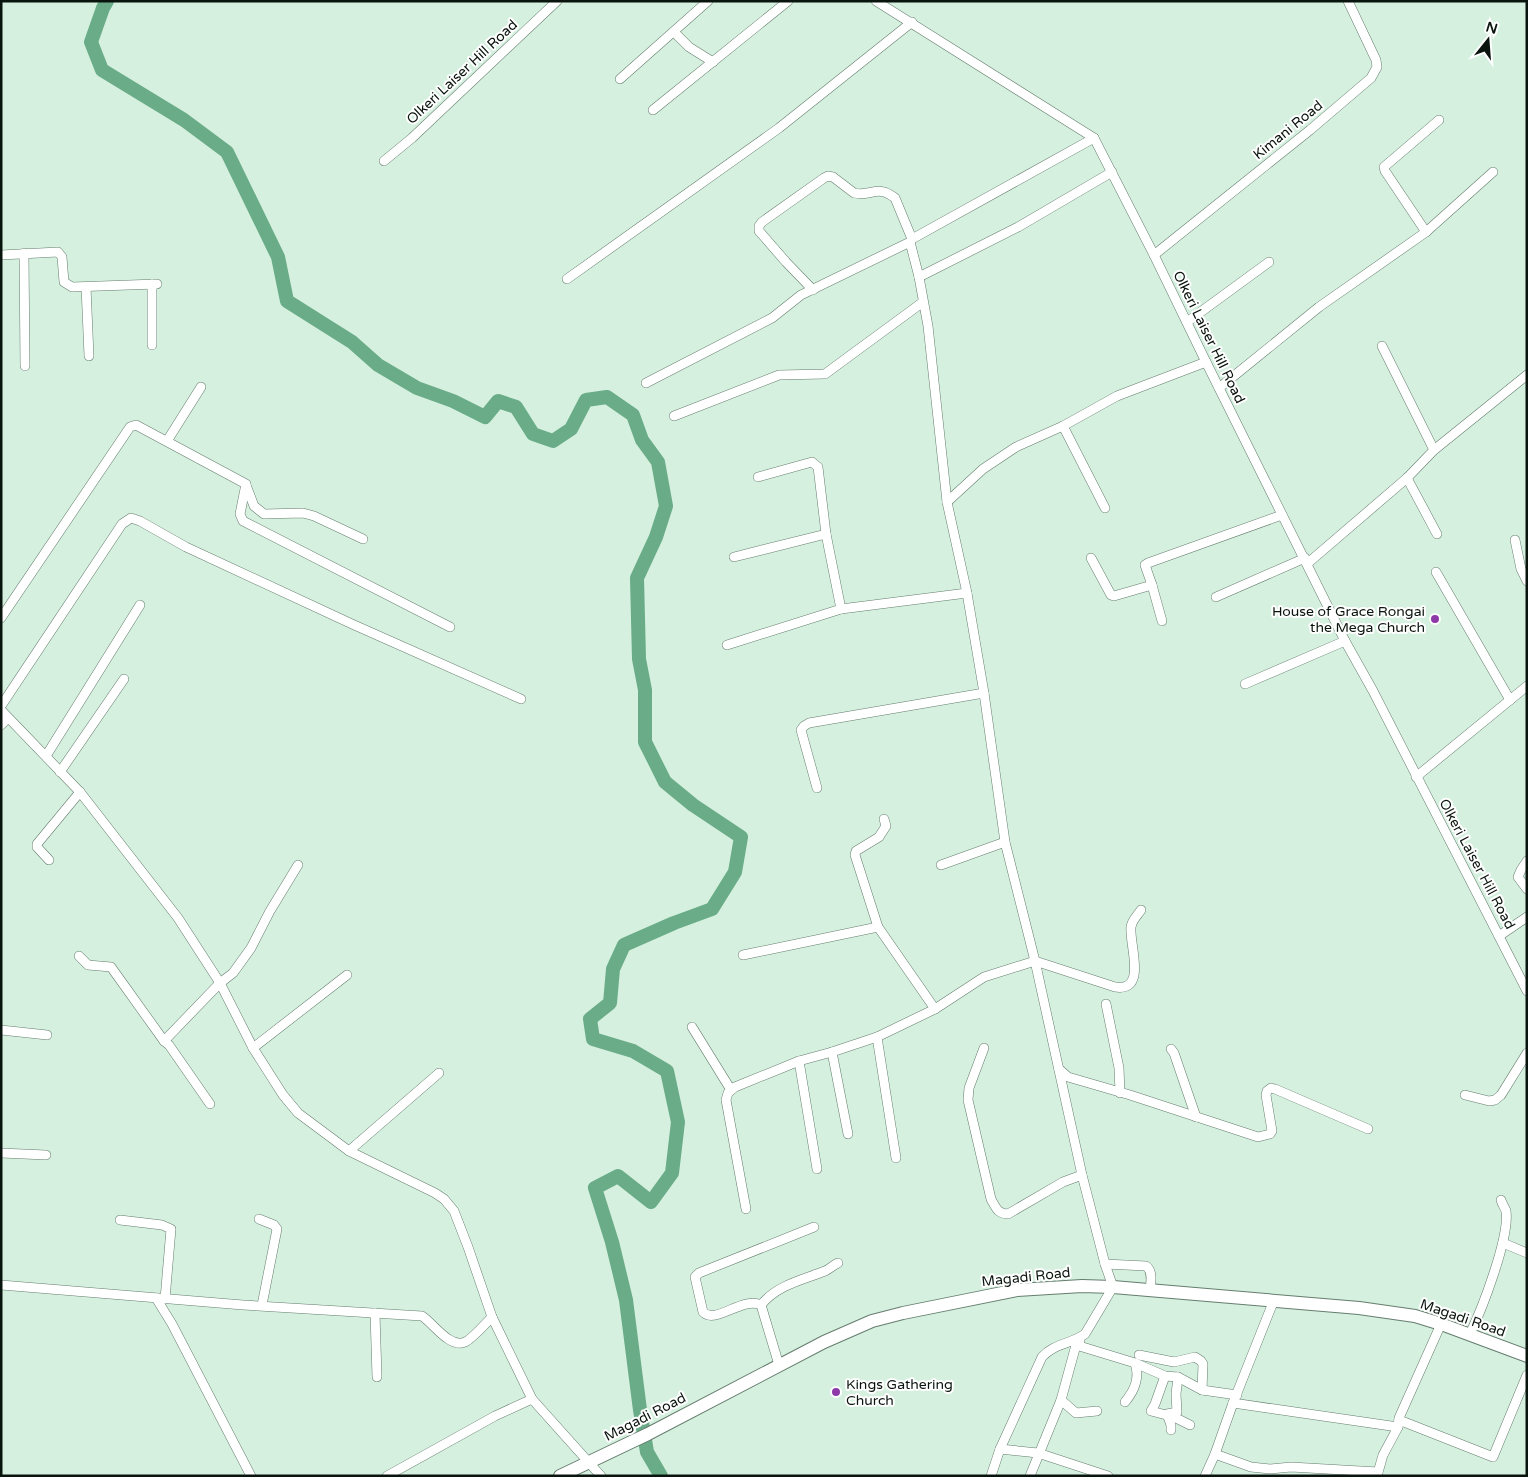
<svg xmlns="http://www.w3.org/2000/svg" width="1528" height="1477" viewBox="0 0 1528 1477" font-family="'Varela Round',sans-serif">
	<rect width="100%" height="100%" fill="#d5f0df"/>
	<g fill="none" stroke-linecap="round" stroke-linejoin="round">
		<!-- river -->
		<path stroke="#69ac87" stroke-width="14" d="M107,1l-4,7 -12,34 11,28 82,50 43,32 51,105 9,44 65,41 26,23 39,23 36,13 32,16 13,-16 18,6 17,27 20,7 18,-12 15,-29 21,-3 26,18 9,25 16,22 8,44 -10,31 -19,41 2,81 6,31v52l20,40 28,23 48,32 -6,35 -23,37 -38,14 -50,22 -11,24 -3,34 -20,16 3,20 40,12 34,20 11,51 -6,51 -21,29 -33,-26 -23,12 17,54 14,58 14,110 7,42 14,24"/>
		<defs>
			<g id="minor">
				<path d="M876,1l218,137 60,117 52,107 139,279 28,50 154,300"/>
				<path d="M674,32l15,15 24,15"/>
				<path d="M620,79l88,-78"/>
				<path d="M653,110l135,-109"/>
				<path d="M384,161l28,-23 145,-137"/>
				<path d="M1426,232l-41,-61 -1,-4 55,-47"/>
				<path d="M910,242l9,35 9,49 19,176 20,91 17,100 21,149 30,119 47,214 23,89 8,23 -28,47c-14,10 -32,10 -43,23l-42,92 -9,27"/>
				<path d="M24,253l1,113"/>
				<path d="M1,255l57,-3 4,5 2,25 8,5 85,-3"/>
				<path d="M1154,255l156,-125 61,-52 6,-11 -1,-7 -28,-59"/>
				<path d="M919,277l99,-50 94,-55"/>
				<path d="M567,279l212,-151 133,-106"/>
				<path d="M152,284v61"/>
				<path d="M86,287l3,69"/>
				<path d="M813,290l-27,-28 -27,-31v-5l3,-4 62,-44 4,-2 5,1 21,16c17,4 23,-9 41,5l17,41"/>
				<path d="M1187,322l82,-60"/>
				<path d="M1382,346l52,104"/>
				<path d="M646,383l126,-65 29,-23 109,-53 2,-3 182,-101"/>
				<path d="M1219,388l100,-81 107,-75 67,-60"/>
				<path d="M674,416l105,-41 46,-1 98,-72"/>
				<path d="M1063,426l42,82"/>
				<path d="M167,441l34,-54"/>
				<path d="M758,477l54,-15 6,5 8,67 15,75"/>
				<path d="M1407,478l30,56"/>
				<path d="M246,485l8,21 10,8 39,-1 11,3 49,23"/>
				<path d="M947,502l36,-33 33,-22 47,-21 54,-30 89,-34"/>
				<path d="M1515,540l6,29 6,12"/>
				<path d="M734,557l92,-23"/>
				<path d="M1091,558l20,37 3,1 38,-11 -7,-20 3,-2 134,-48"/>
				<path d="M1308,563l99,-85 27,-28 93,-75"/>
				<path d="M1436,572l74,128"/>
				<path d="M1152,585l10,36"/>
				<path d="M1216,597l89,-39"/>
				<path d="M1,618l129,-191 6,-2 110,59 -6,30 3,7 207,106"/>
				<path d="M727,645l114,-36 126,-16"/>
				<path d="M1245,684l100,-43"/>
				<path d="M1,706l121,-182 9,-6 9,3 46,26 166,77 169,75"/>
				<path d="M1,710l79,82 98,126 42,65 33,65 30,47 15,18 51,38 86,42 9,6 10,12 14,36 24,70 40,82 69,77"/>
				<path d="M1,725l7,-7"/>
				<path d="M46,756l94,-151"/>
				<path d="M60,772l64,-93"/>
				<path d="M1416,777l111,-91"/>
				<path d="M817,788l-16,-58 3,-4 5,-3 175,-30"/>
				<path d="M884,819l2,7 -7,11 -23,14 -1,4 23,72 57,82"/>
				<path d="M49,860l-12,-13v-3l43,-52"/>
				<path d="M1527,861l-6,9 -3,7 9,12"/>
				<path d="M941,865l64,-23"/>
				<path d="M1499,936l28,-19"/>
				<path d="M743,955l135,-28"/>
				<path d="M79,956l9,9 23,2 53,74"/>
				<path d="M1106,1004l13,64 1,25"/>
				<path d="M692,1027l39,63"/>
				<path d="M1,1030l46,5"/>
				<path d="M877,1037l19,121"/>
				<path d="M253,1048l94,-73"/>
				<path d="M984,1048l-15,40 -1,12 23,99c5,9 7,15 17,15l55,-32 19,-7"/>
				<path d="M1171,1049l3,4 22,64"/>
				<path d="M832,1052l16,82"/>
				<path d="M799,1061l18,108"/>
				<path d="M1059,1069l9,8 62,18 128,42 12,-3 2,-3 -6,-36 1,-4 4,-3 4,1 93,40"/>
				<path d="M1465,1095l24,6 6,-1 6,-5 26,-42"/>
				<path d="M210,1104l-41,-59 -5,-4 56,-58 13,-10 18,-25 19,-37 28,-46"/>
				<path d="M349,1151l90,-78"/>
				<path d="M1,1153l45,2"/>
				<path d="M746,1209l-20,-109 2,-7 7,-6 64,-26 33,-9 45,-15 58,-28 49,-32 51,-16 80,26c33,5 14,-42 16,-60 1,-7 6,-11 10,-17"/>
				<path d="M259,1219l15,6 3,4 -15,76"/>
				<path d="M120,1220l42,5 9,4 -6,70"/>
				<path d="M1503,1243l24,10"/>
				<path d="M1105,1264l41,2c7,5 5,16 4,24"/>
				<path d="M1,1285l242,20 179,11c11,7 28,33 43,26 6,-2 21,-19 27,-25"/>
				<path d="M156,1298l16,26 79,152"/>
				<path d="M761,1305c16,-20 41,-25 64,-34 5,-2 8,-6 13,-8"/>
				<path d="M375,1313l2,64"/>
				<path d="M1470,1334c12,-25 40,-97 36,-123 -1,-3 -4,-7 -5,-11"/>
				<path d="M1076,1345l59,18 30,13 13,1 24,13 35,5"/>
				<path d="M1139,1355l35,7 21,-5 6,4 2,3 -1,26"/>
				<path d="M779,1365l-18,-60c-19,-9 -45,20 -58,7l-8,-35 4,-4 115,-46"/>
				<path d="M1165,1376l-10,28 -4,7 23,6 16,8"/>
				<path d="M1061,1400l15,13 21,-2"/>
				<path d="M1125,1402c10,-12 15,-24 10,-39"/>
				<path d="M1233,1403l165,24"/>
				<path d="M1399,1420l94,37 34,-82"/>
				<path d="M1171,1430v-5l-4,-11 10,-2 -1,-18 2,-17"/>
				<path d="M1000,1449l38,4 70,23"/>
				<path d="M1215,1454l36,13 19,2 21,-2 87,5"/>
				<path d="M387,1476l108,-60 37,-17"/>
				<path d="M1030,1476l31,-76 15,-55 4,-4"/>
				<path d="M1205,1476l10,-22 18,-51 41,-103"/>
				<path d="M1377,1476l6,-21 15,-28 1,-9 42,-94"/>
			</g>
			<path id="highway" d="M560,1476l88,-42 176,-92 48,-21 31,-8 114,-23 65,-4 31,1 246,21 56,8 26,8 86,32"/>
		</defs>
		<!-- minor casing -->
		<use href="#minor" stroke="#657d6e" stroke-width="10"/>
		<!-- highway casing -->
		<use href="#highway" stroke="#657d6e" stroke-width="14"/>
		<!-- minor -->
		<use href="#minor" stroke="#fff" stroke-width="9"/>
		<!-- highway -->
		<use href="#highway" stroke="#fff" stroke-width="12"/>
	</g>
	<!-- markers -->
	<g fill="#8d39a8" stroke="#fff" stroke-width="2">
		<circle cx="1435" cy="619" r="5"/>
		<circle cx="836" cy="1392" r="5"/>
	</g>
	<g text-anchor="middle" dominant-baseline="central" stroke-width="4" stroke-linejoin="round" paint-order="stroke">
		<!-- street labels -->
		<g font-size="14" fill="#0a140e" stroke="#fff">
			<text transform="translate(462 72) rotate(-43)">Olkeri Laiser Hill Road</text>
			<text transform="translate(1288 130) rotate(-39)">Kimani Road</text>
			<text transform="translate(1209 337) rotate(64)">Olkeri Laiser Hill Road</text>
			<text transform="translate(1477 864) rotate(62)">Olkeri Laiser Hill Road</text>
			<text transform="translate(1026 1277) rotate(-6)">Magadi Road</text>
			<text transform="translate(1463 1318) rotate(19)">Magadi Road</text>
			<text transform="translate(645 1417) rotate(-27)">Magadi Road</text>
		</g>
		<!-- poi labels -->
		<g font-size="14" fill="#0a140e" stroke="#fff" text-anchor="end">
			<text x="1425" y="611">House of Grace Rongai<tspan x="1425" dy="16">the Mega Church</tspan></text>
			<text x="846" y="1384" text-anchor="start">Kings Gathering<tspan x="846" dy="16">Church</tspan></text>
		</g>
	</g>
	<!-- border -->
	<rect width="1528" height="1477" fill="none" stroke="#0a140e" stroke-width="5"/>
	<!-- north arrow -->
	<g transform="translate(1488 40) rotate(17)" stroke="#ffffff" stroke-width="4" paint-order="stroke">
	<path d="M0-4L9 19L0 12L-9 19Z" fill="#0a140e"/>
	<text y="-8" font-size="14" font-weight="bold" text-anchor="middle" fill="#0a140e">N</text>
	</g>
</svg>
